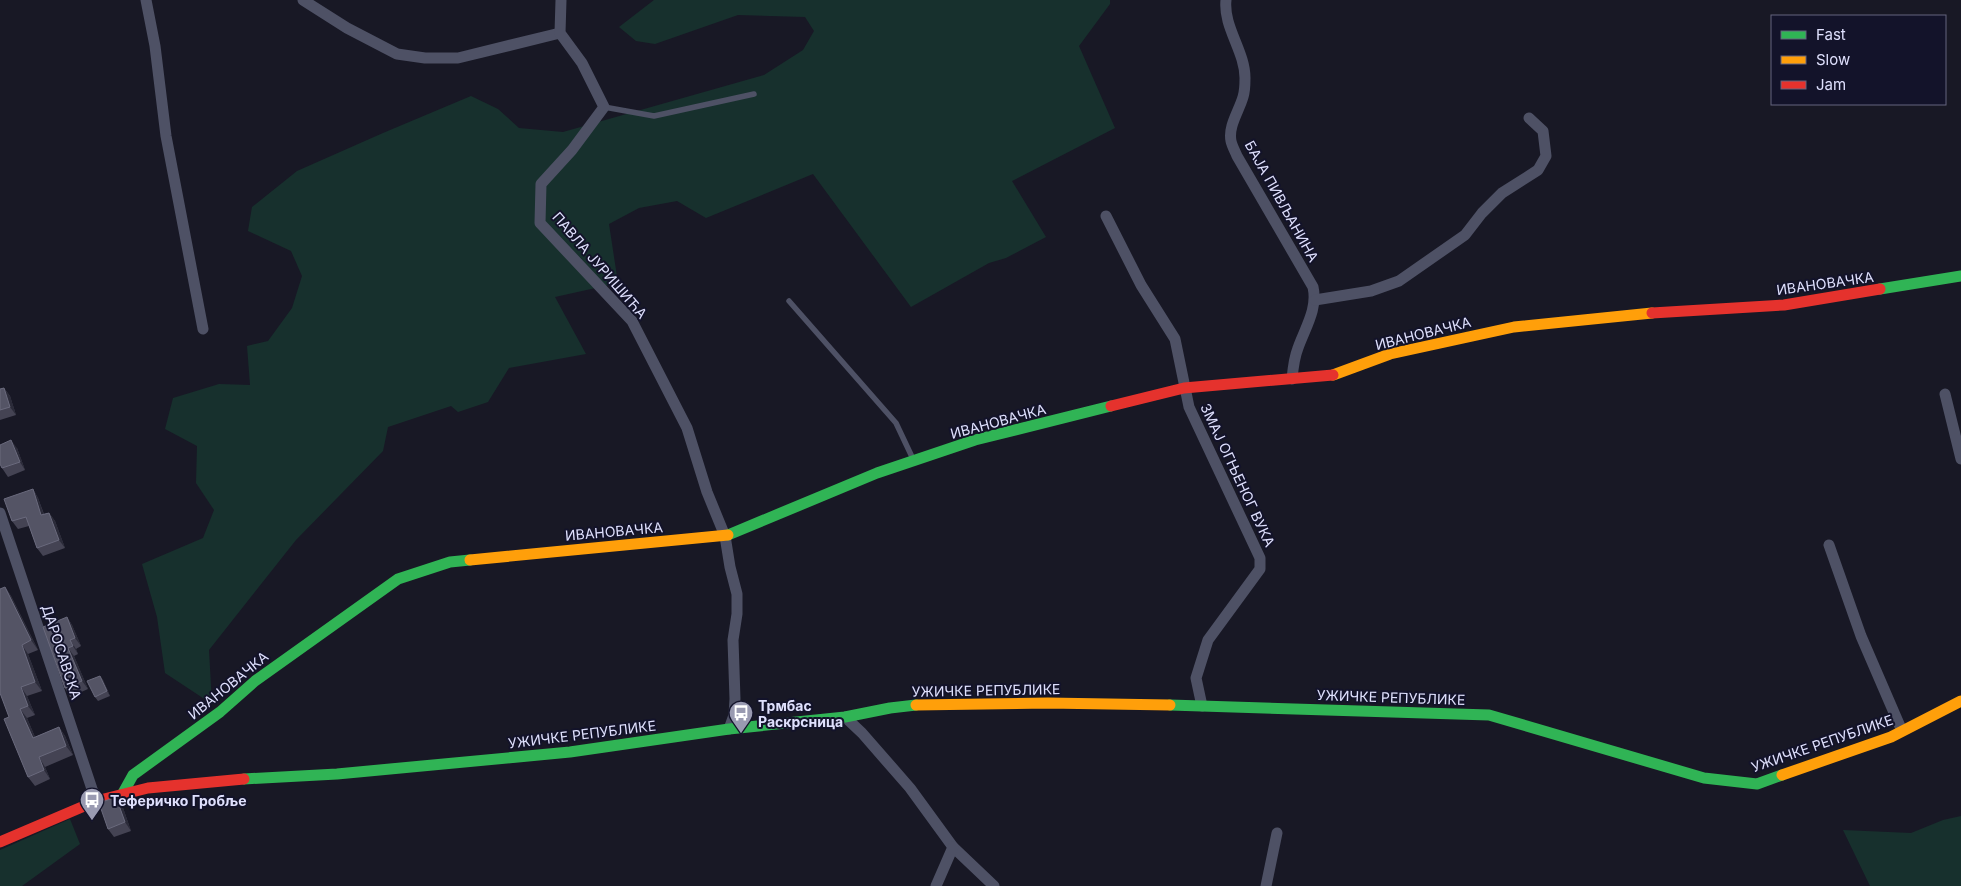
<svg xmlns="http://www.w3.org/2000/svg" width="1961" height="886" viewBox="0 0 1961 886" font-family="Inter,sans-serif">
	<rect width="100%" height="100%" fill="#181825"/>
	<!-- green -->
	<g fill="#17302d">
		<path d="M654,0h456v4l-31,42 36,82 -103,53 34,56 -40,21 -17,5 -78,44 -98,-133 -107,44 -29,-17 -38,7 -30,16 9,59 -63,14 31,57 -77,14 -21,34 -30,10 -7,-6 -63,21 -5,24 -87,89 -87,110 3,54 -47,-31 -8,-56 -15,-53 61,-26 11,-28 -18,-27 1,-37 -32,-17 8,-31 46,-14 31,1 -3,-39 21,-5 24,-33 10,-32 -11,-25 -43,-20 4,-24 45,-36 86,-38 88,-37 27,13 21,19 44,4 201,-57 39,-25 11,-19 -9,-14 -67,-2 -83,29 -19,-3 -17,-14z"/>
		<path d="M1961,816v70h-91l-27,-56 68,3 32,-13z"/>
		<path d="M70,819l10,25 -58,42h-22v-36z"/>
	</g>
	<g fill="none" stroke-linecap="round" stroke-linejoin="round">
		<!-- lane -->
		<g stroke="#4e5165" stroke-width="5.5">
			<path d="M604,107l50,9 100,-22"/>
			<path d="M789,301l107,122 17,36"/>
		</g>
		<!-- street -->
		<g stroke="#4e5165" stroke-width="11">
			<path d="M146,0l9,46 11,90 37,193"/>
			<path d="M303,0l44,28 50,26 28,4h33l102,-25"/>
			<path d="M561,0l-1,33 22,30 22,44 -32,43 -31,34 -1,39 92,98 55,107 20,64 18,44 5,31 7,27v20l-4,26 2,59 -1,16 -5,14"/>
			<path d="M1226,0c-3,27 19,51 19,78 0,6 0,13 -2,19 -4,14 -15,29 -12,44 1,5 4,10 6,15l76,131c5,22 -8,41 -15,61 -4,10 -5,20 -6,31"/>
			<path d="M1106,216l35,69 34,54 14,68 71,151v11l-52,71 -12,38 6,28"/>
			<path d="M1315,300l56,-9 28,-10 66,-46 17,-22 20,-20 36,-23 8,-14 -3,-25 -14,-13"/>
			<path d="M1945,394l16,65"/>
			<path d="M0,513l96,288"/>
			<path d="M1829,545l32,91 41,95"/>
			<path d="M845,717l17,16 48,55 43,59 41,39"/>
			<path d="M936,886l17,-39"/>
			<path d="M1266,886l11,-53"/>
		</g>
		<!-- fast -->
		<g stroke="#30b455" stroke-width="11">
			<path d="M1880,289l81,-13"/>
			<path d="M728,535l149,-62 98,-33 136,-34"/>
			<path d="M1170,705l319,10 215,63 53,6 25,-9"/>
			<path d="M244,779l93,-5 233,-22 159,-23 116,-12 45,-9 26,-3"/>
			<path d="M123,793l10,-18 87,-63 35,-31 143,-102 52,-17 20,-2"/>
		</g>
		<!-- slow -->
		<g stroke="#ff9f0a" stroke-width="11">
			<path d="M1333,375l57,-21 124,-27 138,-14"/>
			<path d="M470,560l258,-25"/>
			<path d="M916,705l132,-2 122,2"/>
			<path d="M1782,775l109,-38 70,-36"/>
		</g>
		<!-- jam -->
		<g stroke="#e5322d" stroke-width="11">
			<path d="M1652,313l132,-8 96,-16"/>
			<path d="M1111,406l73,-18 149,-13"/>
			<path d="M0,842l96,-41 52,-13 96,-9"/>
		</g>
	</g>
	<!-- wall -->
	<g fill="#444353">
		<path d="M4,388l6,8 6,19 -16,5v-31z"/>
		<path d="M17,448l8,22 -17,7 -6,-9z"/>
		<path d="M33,489l5,9 6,16 5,-1 6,8 10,27 -22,8 -6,-8 -8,-22 -11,3 -6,-8z"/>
		<path d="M5,587l6,9 27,54 -10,4 14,37 -15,5 8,19 -8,3 8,19 24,-10 6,9 8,19 -28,12 5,12 -15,7 -7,-9 -19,-60z"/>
		<path d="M67,617l5,8 9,21 -5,3 2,5 -4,2 14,33 -18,8 -5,-9z"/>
		<path d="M100,676l3,4 7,16 -12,5 -3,-4z"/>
		<path d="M122,805l9,26 -17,6 -6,-8z"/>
	</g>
	<!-- shaded-wall -->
	<g fill="#2b2b39">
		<path d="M4,388l6,8 6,19 -6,-8z"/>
		<path d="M11,440l6,8 8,22 -5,-8z"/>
		<path d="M33,489l5,9 9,26 -6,-9z"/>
		<path d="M49,513l6,8 10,27 -6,-8z"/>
		<path d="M5,587l6,9 27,54 -7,-10z"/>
		<path d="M67,617l5,8 9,21 -6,-8z"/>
		<path d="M70,640l6,9 2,5 -5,-8z"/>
		<path d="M22,645l6,9 14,37 -7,-9z"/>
		<path d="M68,648l6,8 14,33 -6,-8z"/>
		<path d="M100,676l3,4 7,16 -3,-5z"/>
		<path d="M21,687l6,9 8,19 -7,-9z"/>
		<path d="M20,709l7,9 12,29 -6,-9z"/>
		<path d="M59,727l6,9 8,19 -7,-9z"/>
		<path d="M39,757l6,10 5,12 -6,-9z"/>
		<path d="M116,797l6,8 9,26 -6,-9z"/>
	</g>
	<!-- building -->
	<g fill="#545465" stroke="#6a6a7d">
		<path d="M4,388l6,19 -10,3v-21z"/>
		<path d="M11,440l9,22 -18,6 -2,-4v-19z"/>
		<path d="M33,489l8,26 8,-2 10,27 -22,8 -11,-31 -14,4 -8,-22z"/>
		<path d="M5,587l26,53 -9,5 13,37 -14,5 7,19 -8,3 13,29 26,-11 7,19 -27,11 5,13 -16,7 -24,-58 5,-2 -9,-24v-104z"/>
		<path d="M67,617l8,21 -5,2 3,6 -5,2 14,33 -17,7 -22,-61z"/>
		<path d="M100,676l7,15 -12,6 -8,-16z"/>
		<path d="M116,797l9,25 -17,7 -9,-26z"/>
	</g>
	<!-- icons -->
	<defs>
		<symbol id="bus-pin" viewBox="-11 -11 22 30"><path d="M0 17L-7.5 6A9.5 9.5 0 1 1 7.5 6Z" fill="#999ab1" stroke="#13132a"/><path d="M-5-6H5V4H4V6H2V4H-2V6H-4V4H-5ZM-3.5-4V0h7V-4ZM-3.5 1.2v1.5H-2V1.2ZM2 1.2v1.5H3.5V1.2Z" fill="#fff"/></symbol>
	</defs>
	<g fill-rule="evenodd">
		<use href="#bus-pin" x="727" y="699" width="28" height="38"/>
		<use href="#bus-pin" x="78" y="786" width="28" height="38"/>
	</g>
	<g text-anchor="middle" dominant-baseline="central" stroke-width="4" stroke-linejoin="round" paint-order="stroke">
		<!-- street labels -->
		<g font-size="14" fill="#dfe0fd" stroke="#13132a">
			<text transform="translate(1282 201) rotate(61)">БАЈА ПИВЉАНИНА</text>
			<text transform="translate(600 265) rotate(49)">ПАВЛА ЈУРИШИЋА</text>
			<text transform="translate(1825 283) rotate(-8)">ИВАНОВАЧКА</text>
			<text transform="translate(1423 333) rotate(-14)">ИВАНОВАЧКА</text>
			<text transform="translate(998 421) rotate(-15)">ИВАНОВАЧКА</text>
			<text transform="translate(1238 475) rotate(65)">ЗМАЈ ОГЊЕНОГ ВУКА</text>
			<text transform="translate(614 531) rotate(-5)">ИВАНОВАЧКА</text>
			<text transform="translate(62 652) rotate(72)">ДАРОСАВСКА</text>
			<text transform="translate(228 685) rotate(-39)">ИВАНОВАЧКА</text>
			<text transform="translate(986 690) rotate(-1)">УЖИЧКЕ РЕПУБЛИКЕ</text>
			<text transform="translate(1391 697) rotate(2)">УЖИЧКЕ РЕПУБЛИКЕ</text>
			<text transform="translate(582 734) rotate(-7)">УЖИЧКЕ РЕПУБЛИКЕ</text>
			<text transform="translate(1822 743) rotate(-19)">УЖИЧКЕ РЕПУБЛИКЕ</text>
		</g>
		<!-- poi labels -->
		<g font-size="14" font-weight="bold" fill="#dfe0fd" stroke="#13132a" text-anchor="start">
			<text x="758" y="705">Трмбас<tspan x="758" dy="16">Раскрсница</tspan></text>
			<text x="110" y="800">Теферичко Гробље</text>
		</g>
	</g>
	<!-- legend -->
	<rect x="1771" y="15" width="175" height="90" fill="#13132a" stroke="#65657e"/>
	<rect x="1781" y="31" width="25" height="8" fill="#30b455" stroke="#65657e"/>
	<text x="1816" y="40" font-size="15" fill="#dfe0fd">Fast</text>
	<rect x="1781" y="56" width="25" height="8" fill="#ff9f0a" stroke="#65657e"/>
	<text x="1816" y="65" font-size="15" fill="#dfe0fd">Slow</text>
	<rect x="1781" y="81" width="25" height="8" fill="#e5322d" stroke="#65657e"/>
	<text x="1816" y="90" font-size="15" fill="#dfe0fd">Jam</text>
</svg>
